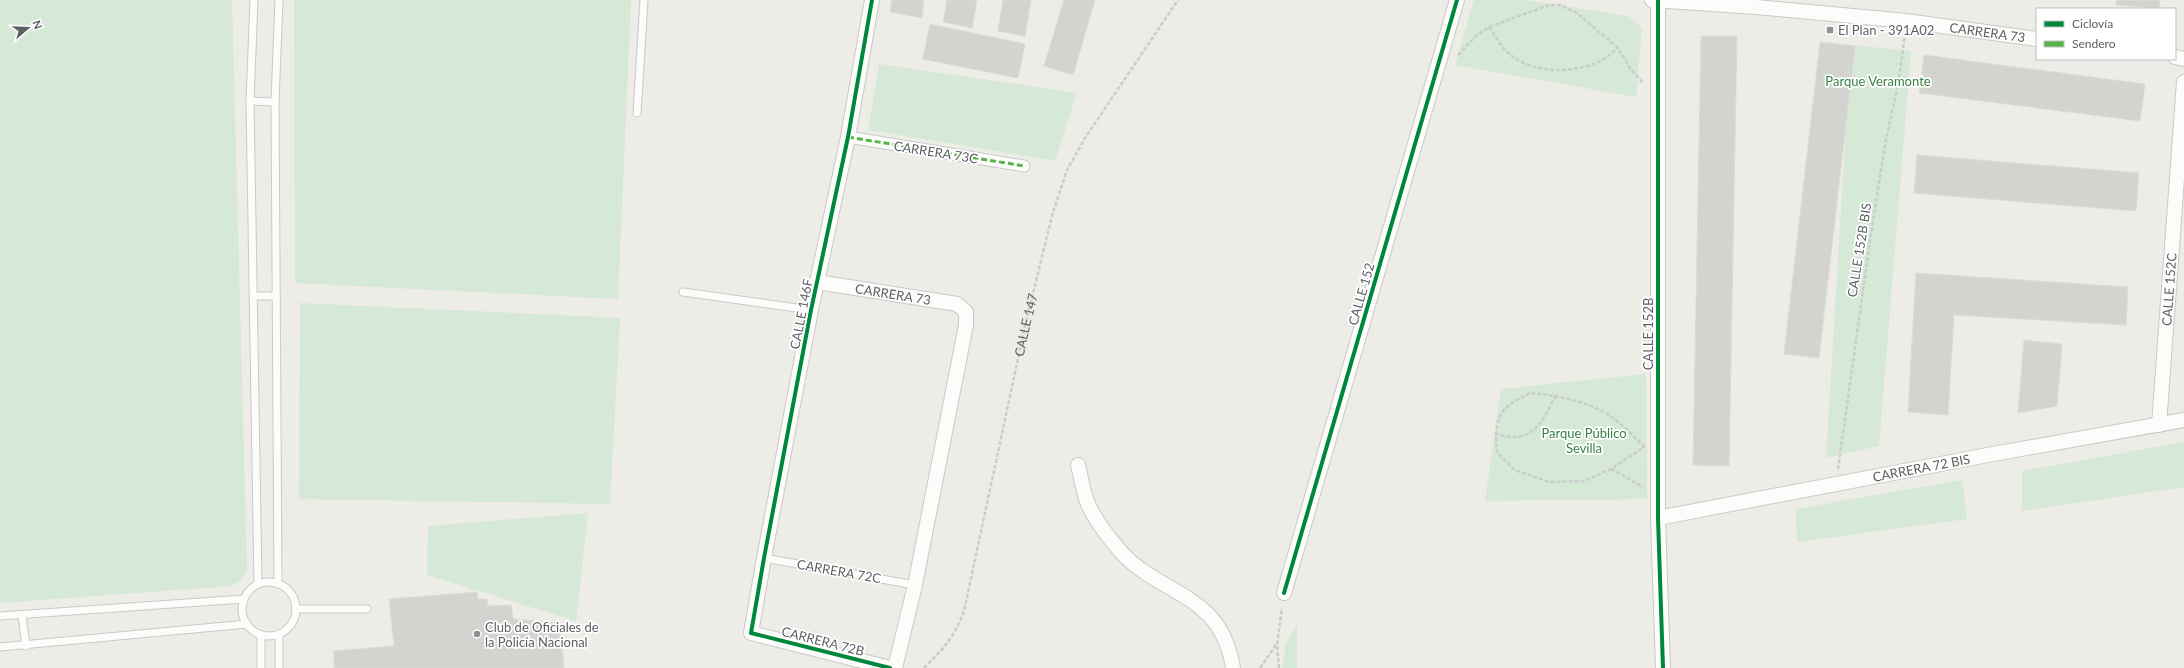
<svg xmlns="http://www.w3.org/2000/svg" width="2184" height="668" viewBox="0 0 2184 668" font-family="Lato,sans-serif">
	<rect width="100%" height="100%" fill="#edece7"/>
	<!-- green -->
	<g fill="#d6e8d6">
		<path d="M0,0h232l15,570 -7,11 -9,5 -231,17z"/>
		<path d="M294,0h337l-13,299 -323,-16z"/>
		<path d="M1474,0h51l103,16 14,12 -6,69 -181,-32z"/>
		<path d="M1851,45l60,6 -32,395 -53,12z"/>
		<path d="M879,64l198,29 -22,68 -187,-31z"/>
		<path d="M300,303l320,15 -10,186 -311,-5z"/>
		<path d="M1646,374l1,125 -162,2 16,-112z"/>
		<path d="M2184,442v45l-162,24v-40z"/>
		<path d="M1962,480l5,39 -170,23 -1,-33z"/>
		<path d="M588,513l-12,108 -149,-46 1,-49z"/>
		<path d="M1297,625v43h-15l4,-24z"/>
	</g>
	<!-- building -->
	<g fill="#d3d3d0" stroke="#dcdbd6">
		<path d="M892,0h32l-2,18 -32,-6z"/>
		<path d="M947,0h30l-5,28 -29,-6z"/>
		<path d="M1003,0h28l-6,36 -27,-5z"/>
		<path d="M1064,0h31l-22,75 -29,-9z"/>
		<path d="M2116,0h44l-1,8 -43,-3z"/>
		<path d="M930,24l95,20 -7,34 -95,-19z"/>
		<path d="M1701,36h36l-8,430 -36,-1z"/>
		<path d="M1820,42l35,4 -36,312 -35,-4z"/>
		<path d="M1924,55l221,29 -5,37 -221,-28z"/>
		<path d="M1917,155l222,18 -3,38 -222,-18z"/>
		<path d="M1916,273l212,14 -2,38 -172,-10 -6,100 -40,-3z"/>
		<path d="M2024,340l38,4 -5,62 -39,7z"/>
		<path d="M477,592l1,7h9l1,7 23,-1 2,14 47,4 4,45h-230v-17l60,-5 -5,-47z"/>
	</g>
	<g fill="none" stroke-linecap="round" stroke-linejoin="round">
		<defs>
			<g id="service">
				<path d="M254,0l-4,101 8,483"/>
				<path d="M250,101l25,1"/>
				<path d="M637,113l7,-113"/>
				<path d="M683,292l128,18"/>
				<path d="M253,296h23"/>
				<path d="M764,558l151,27"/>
				<circle cx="269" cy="609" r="27"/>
				<path d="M278,584l-3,-482 4,-102"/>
				<path d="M296,609h71"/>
				<path d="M22,615l4,31"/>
				<path d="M0,616l244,-17"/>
				<path d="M261,635v33"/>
				<path d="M279,635v33"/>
				<path d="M0,647l247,-23"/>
			</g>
			<path id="pedestrian" d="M848,137l176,29"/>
			<g id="minor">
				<path d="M872,0l-24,137 -37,173 -47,248 -13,75 139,35"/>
				<path id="s2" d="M1652,0l104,7 150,14 131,18"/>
				<path d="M1658,0v518l5,150"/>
				<path d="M2175,57l9,2"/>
				<path id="s3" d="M817,282l140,22 9,8v13l-51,260 -20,83"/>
				<path id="s4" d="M2159,425l25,-343"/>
				<path d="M1078,465c3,12 5,27 10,39 7,16 21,34 33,48 41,45 100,40 112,116"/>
				<path id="s5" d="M1658,518l335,-64 191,-34"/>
				<path d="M1284,593l173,-593"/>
			</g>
		</defs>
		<!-- service casing -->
		<use href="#service" stroke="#c9c9c7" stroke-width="9"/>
		<!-- pedestrian casing -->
		<use href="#pedestrian" stroke="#c9c9c7" stroke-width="13"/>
		<!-- minor casing -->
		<use href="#minor" stroke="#c9c9c7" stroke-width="16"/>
		<!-- path -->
		<g stroke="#c9cdcb" stroke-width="2.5" stroke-dasharray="4 2" stroke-linecap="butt">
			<path d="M1489,27c5,7 10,16 16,23 23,23 63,25 93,12 7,-3 14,-9 20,-14"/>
			<path d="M1458,55l17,-18 14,-10 60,-22h11l17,8 41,35 12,20 13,15"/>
			<path d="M1531,393c31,3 62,9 86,28 10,8 18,17 27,26l-33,22 -27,12 -35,1 -34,-12 -18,-17c-3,-35 1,-46 34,-60z"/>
			<path d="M1495,433c36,14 47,-10 61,-38"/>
			<path d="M1611,469l32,18"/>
			<path d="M1838,469l32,-228 15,-97 13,-59 7,-50"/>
			<path id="s1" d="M924,668c20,-20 30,-30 40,-57l61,-285 28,-114 14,-42 18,-32 93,-138"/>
			<path d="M1260,668l16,-23"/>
			<path d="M1279,668l-2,-23 5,-37"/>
		</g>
		<!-- service -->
		<use href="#service" stroke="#fcfcfb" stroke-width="7"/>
		<!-- pedestrian -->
		<use href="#pedestrian" stroke="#fcfcfb" stroke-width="11"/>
		<!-- minor -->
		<use href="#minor" stroke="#fcfcfb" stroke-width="14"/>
		<!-- quiet -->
		<path stroke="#58b448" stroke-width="3" stroke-dasharray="6 3" stroke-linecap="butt" d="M848,137l176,29"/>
		<defs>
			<g id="cycleway">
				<path d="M872,0l-24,137 -37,173 -47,248 -13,75 139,35"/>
				<path d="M1658,0v518l5,150"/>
				<path d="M1284,593l173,-593"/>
			</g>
		</defs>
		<!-- cycleway casing -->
		<use href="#cycleway" stroke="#fff" stroke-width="6"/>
		<!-- cycleway -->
		<use href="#cycleway" stroke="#00873e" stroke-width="4"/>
	</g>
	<!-- markers -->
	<g fill="#8f9092" stroke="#fff" stroke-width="1.5">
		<rect x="1826" y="26" width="8" height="8" rx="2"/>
		<circle cx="477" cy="634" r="4"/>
	</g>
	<g text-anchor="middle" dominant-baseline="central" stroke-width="3.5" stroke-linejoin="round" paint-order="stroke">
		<!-- poi labels -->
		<g font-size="13" fill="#5d5f65" stroke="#fff" text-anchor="start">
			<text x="1838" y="30">El Plan - 391A02</text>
			<text x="485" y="627">Club de Oficiales de<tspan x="485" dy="15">la Policía Nacional</tspan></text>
		</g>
		<!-- street labels -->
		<g font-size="13" fill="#5d5f65" stroke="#fff">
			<text stroke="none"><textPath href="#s2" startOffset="337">CARRERA 73</textPath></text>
			<text transform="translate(936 152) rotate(9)">CARRERA 73C</text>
			<text transform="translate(1859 250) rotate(-81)">CALLE 152B BIS</text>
			<text stroke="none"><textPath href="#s4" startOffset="136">CALLE 152C</textPath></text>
			<text stroke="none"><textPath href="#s3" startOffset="77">CARRERA 73</textPath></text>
			<text transform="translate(1361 294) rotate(-74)">CALLE 152</text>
			<text transform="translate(801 314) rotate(-79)">CALLE 146F</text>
			<text stroke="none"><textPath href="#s1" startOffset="363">CALLE 147</textPath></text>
			<text transform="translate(1648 334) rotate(-90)">CALLE 152B</text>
			<text stroke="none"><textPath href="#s5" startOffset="268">CARRERA 72 BIS</textPath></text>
			<text transform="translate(839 571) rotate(10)">CARRERA 72C</text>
			<text transform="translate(823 641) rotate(14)">CARRERA 72B</text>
		</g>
		<!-- park labels -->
		<g font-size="13" fill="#388146" stroke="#fff">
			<text x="1878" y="81">Parque Veramonte</text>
			<text x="1584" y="433">Parque Público<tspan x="1584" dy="15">Sevilla</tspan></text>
		</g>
	</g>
	<!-- legend -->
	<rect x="2036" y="8" width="140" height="52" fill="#ffffff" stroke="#bebfc1"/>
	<rect x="2044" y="21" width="20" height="6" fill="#00873e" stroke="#bebfc1"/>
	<text x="2072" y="28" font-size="12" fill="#5d5f65">Ciclovía</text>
	<rect x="2044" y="41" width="20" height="6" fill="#58b448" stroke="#bebfc1"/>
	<text x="2072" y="48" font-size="12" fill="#5d5f65">Sendero</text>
	<!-- north arrow -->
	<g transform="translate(28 28) rotate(71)" stroke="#ffffff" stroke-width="3" paint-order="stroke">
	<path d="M0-3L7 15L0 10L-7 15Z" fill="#5d5f65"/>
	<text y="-6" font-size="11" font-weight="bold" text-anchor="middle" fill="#5d5f65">N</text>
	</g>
</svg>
